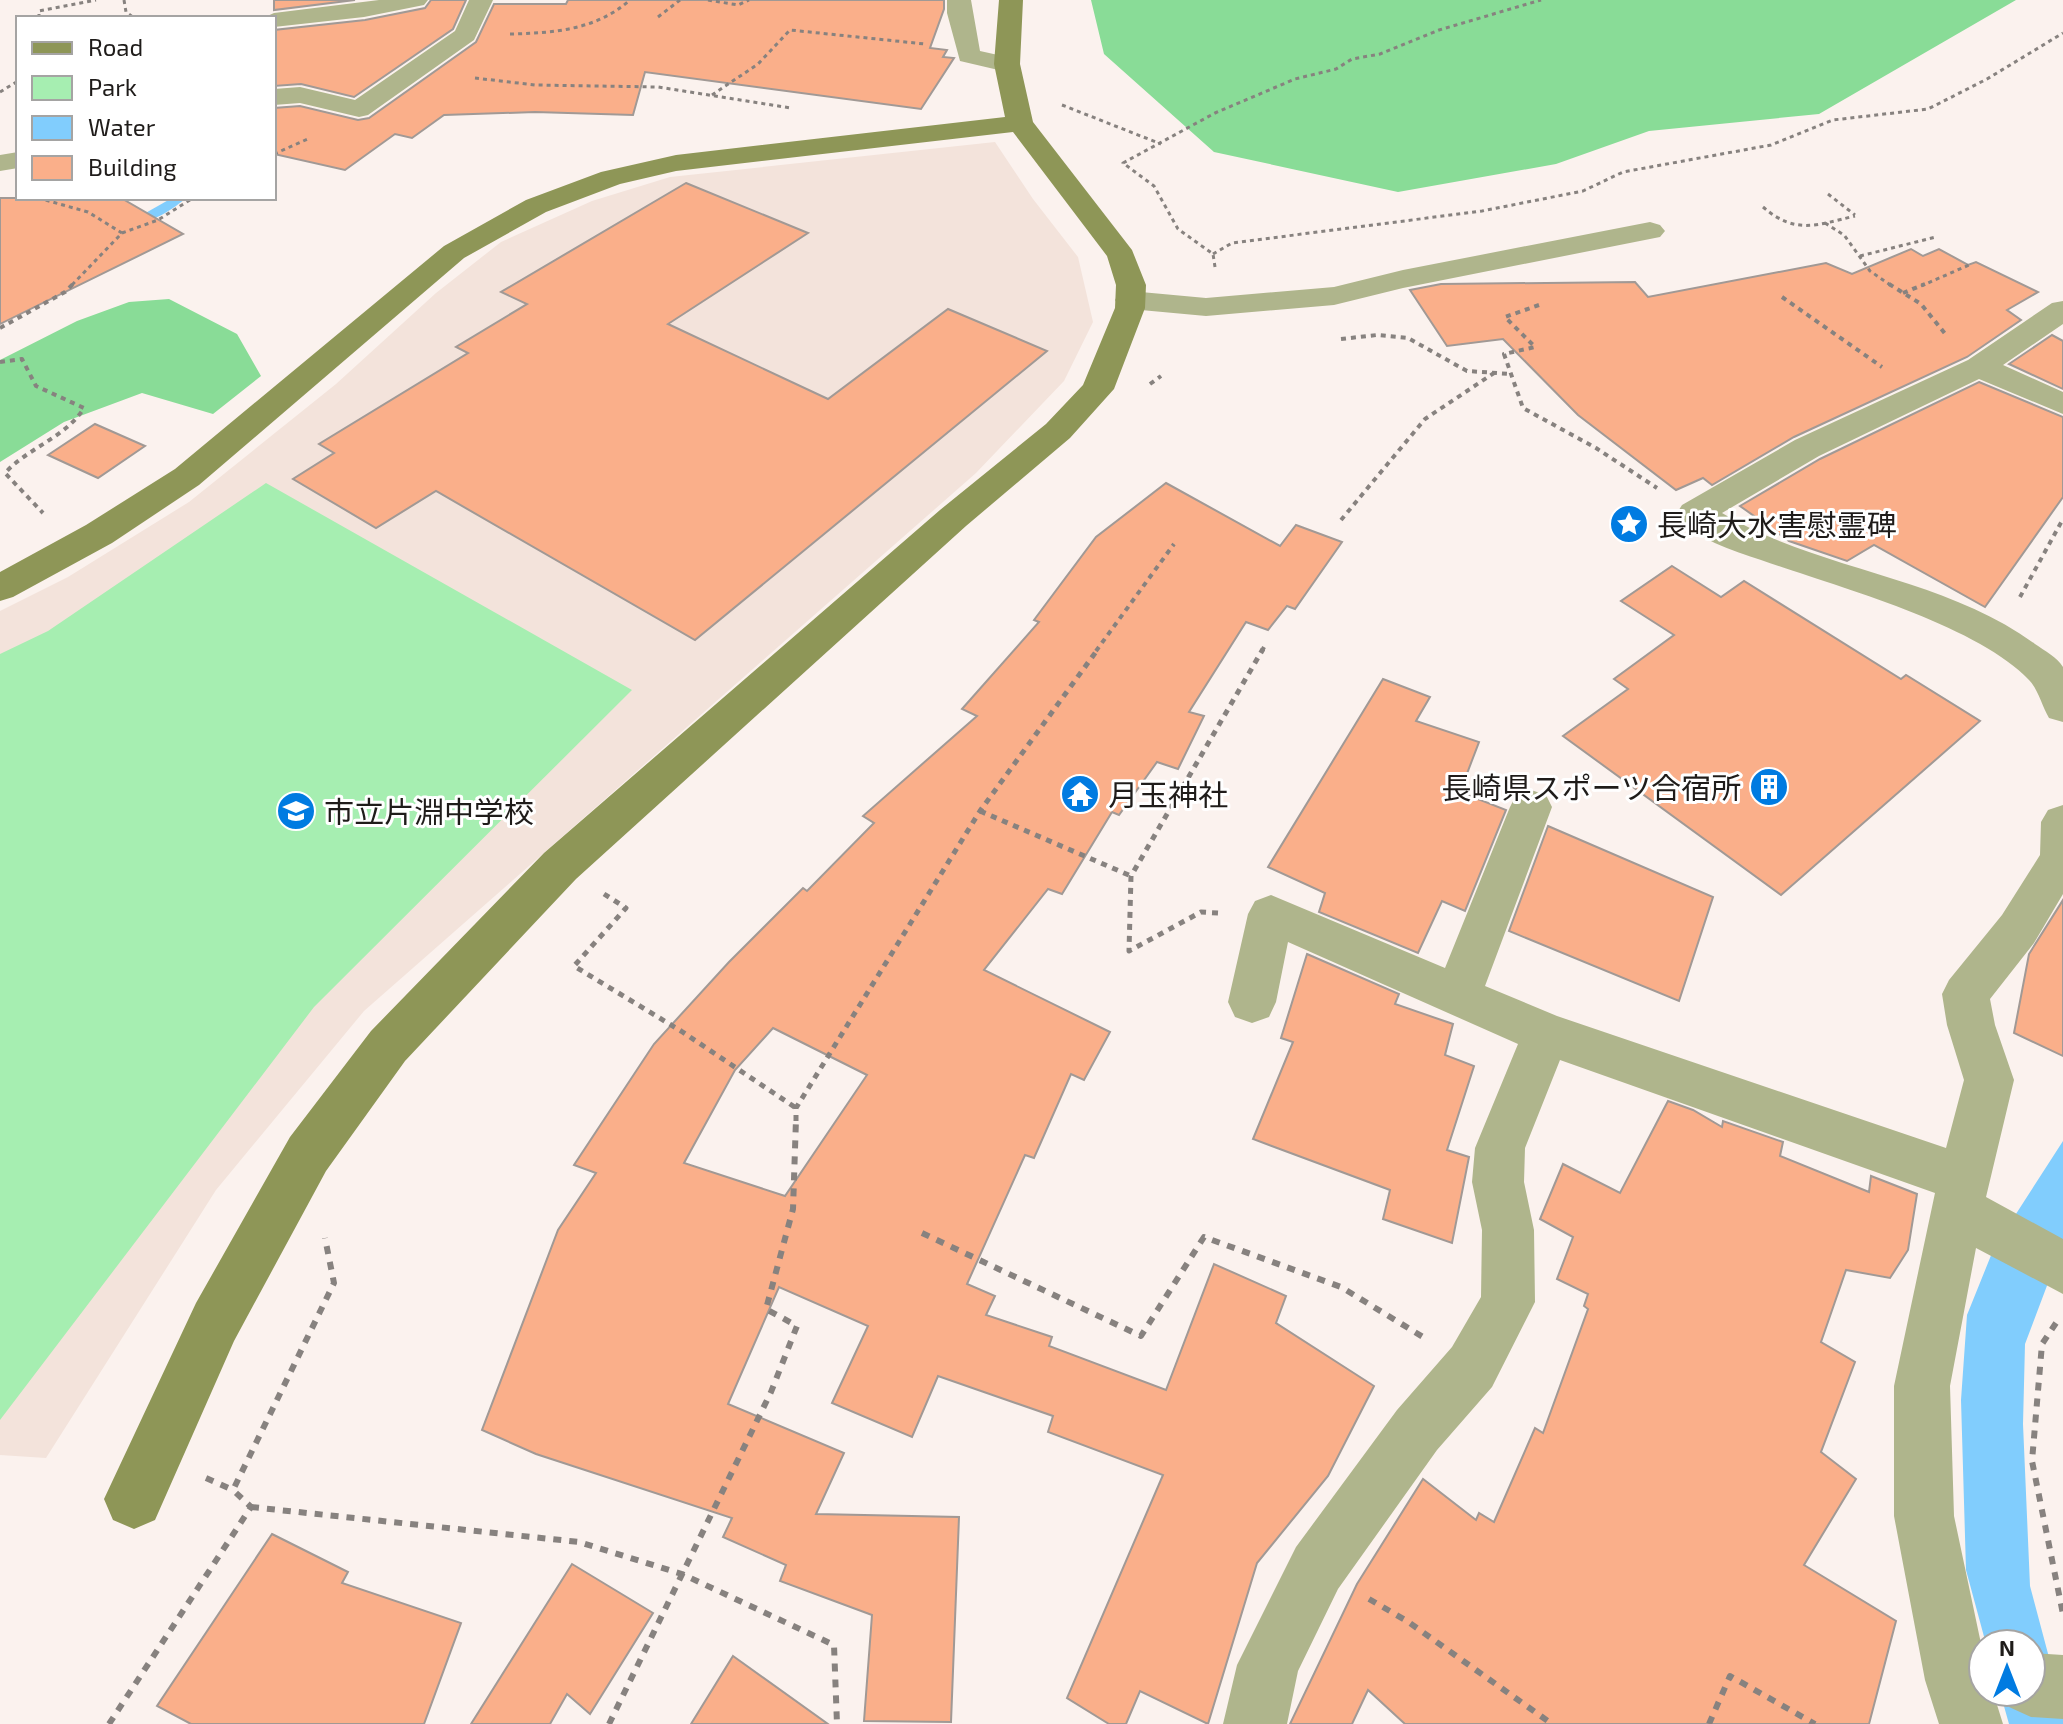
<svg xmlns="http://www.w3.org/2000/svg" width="2063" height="1724" viewBox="0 0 2063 1724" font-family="'Exo 2','Noto Sans JP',sans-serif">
	<rect width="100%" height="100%" fill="#fbf2ee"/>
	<!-- built -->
	<path fill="#f3e3db" d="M995,142l38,57 45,58 15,65 -29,59 -88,92 -612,538 -148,179 -170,268 -46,-3v-844l68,-34 121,-75 147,-118 100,-91 65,-51 91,-41 78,-24z"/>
	<!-- green -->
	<path fill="#a6eeb1" d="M266,483l366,207 -318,317 -314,413v-766l48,-23z"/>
	<!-- forest -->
	<g fill="#89dc97">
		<path d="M1091,0h925l-197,114 -170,17 -93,33 -158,28 -184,-40 -110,-98z"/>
		<path d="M169,299l68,35 24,42 -48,38 -71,-21 -78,29 -64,40v-102l77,-39 52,-19z"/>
	</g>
	<!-- water -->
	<path fill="#81cdfd" d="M2063,1141v120l-15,22 -23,61 -2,80 7,162 33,124v14h-54l-9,-32h31v-48h-45l-20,-74 -5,-170 6,-85 27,-67z"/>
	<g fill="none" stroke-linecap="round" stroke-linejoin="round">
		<!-- stream -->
		<path fill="#81cdfd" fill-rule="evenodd" d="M172,198h14c-15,13 -45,33 -64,21l20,-4z"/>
	</g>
	<!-- building -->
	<g fill="#faaf8a" stroke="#a19995" stroke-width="2" fill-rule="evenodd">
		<path d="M274,0h81l-81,10z"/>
		<path d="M431,0h35l-13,29 -99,68 -53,-13 -27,2v-56l91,-10 60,-12z"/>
		<path d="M568,0h376v9l-14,39 17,2 -4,7 11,1 -33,51 -276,-37 -12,43 -98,-3 -91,3 -32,23 -17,-4 -50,36 -71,-16v-46l26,-2 58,14 11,-2 107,-76 18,-38h72z"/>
		<path d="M686,183l122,50 -140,91 160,75 120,-90 99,42 -352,289 -259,-149 -60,37 -83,-49 41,-26 -15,-9 149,-91 -12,-6 71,-43 -26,-12z"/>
		<path d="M0,198h121l62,36 -183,90z"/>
		<path d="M1911,249l12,7 16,-7 29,16 8,-3 62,30 -31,18 14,10 -54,37 -173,80 -82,48 -9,-7 -27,12 -98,-75 -75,-76 -56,7 -37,-56 31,-6 194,-2 13,15 178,-34 26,11z"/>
		<path d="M2052,335l11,6v48l-54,-25z"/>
		<path d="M1979,382l84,35v80l-78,110 -111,-62 -27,16 -58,-20 -49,-35 80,-47z"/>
		<path d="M95,424l50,22 -47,32 -50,-23z"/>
		<path d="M1166,483l114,63 16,-21 46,17 -47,67 -8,-3 -19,24 -22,-8 -57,90 15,4 -26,53 -21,-7 -38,53 -7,-3 -50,82 -14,-5 -64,81 126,62 -26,48 -13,-6 -37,84 -9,-3 -58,129 28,12 -9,19 66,22 -3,9 117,44 48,-126 72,32 -10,27 98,63 -46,90 -71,87 -49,161 -68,-33 -14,33h-17l-42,-26 96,-223 -115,-43 5,-16 -115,-40 -26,61 -80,-34 36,-77 -89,-39 -51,117 116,49 -28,61 143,3 -8,205 -87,-1 8,-106 -92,-34 6,-16 -63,-28 9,-19 -196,-64 -54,-24 76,-200 38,-57 -22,-8 80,-121 75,-82 74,-74 4,3 67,-68 -11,-7 114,-100 -15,-7 77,-87 -5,-2 62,-83zM773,1028l94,47 -82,121 -101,-33 51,-93z"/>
		<path d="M1672,566l49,31 23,-16 157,98 5,-4 74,46 -199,174 -218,-159 65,-47 -14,-10 60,-44 -53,-34z"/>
		<path d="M1383,679l47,18 -14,24 63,21 -19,50 46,18 -41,101 -23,-10 -24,52 -99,-41 6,-19 -57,-26z"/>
		<path d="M1548,826l165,71 -34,104 -170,-70z"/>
		<path d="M2063,900v156l-49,-23 15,-79z"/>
		<path d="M1307,954l92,40 -4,10 58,20 -8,31 29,11 -27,84 22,7 -17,86 -69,-24 7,-29 -137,-51 40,-97 -12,-4z"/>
		<path d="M1668,1101l25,9 29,17 1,-6 60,21 -3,14 89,36 2,-16 46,18 -9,56 -18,28 -44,-8 -25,72 34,20 -34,90 35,27 -52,86 92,56 -27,103h-464l-37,-34 -16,34h-62l67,-140 66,-105 53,41 3,-7 15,9 41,-94 8,5 45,-124 -4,-3 4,-12 -31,-15 16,-42 -33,-18 23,-55 57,29z"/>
		<path d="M272,1534l76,38 -6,11 119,40 -37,101h-233l-34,-18z"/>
		<path d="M572,1564l81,49 -63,101 -23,-20 -17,30h-79z"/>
		<path d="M733,1656l95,68h-137z"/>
	</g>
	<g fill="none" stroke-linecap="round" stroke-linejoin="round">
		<!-- path-far3 -->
		<g stroke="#87827f" stroke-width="3" stroke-dasharray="4 4" stroke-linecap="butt">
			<path d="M124,0l2,12 8,6"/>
			<path d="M708,0l30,5 11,-5"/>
			<path d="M658,17l22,-17"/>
			<path d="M39,18v-7l57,-11"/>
			<path d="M510,34c44,-1 86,-4 120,-34"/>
			<path d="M475,78l60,7 123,2 133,21"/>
			<path d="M0,92l18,-11"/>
			<path d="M712,95l46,-31 32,-34 135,14"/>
			<path d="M1062,105l99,39"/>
			<path d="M274,154l36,-16"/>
			<path d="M1828,194l27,21"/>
			<path d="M38,198l50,14 34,21 -51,53"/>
			<path d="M1763,207c32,28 54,18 92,9"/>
			<path d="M1825,223l19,12 26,36 22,15"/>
			<path d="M122,233l36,-13 35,-22"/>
			<path d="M1213,254l19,-11 250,-32 101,-20 40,-19 148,-27 62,-25 95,-11 59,-30 76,-46"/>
			<path d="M1860,256l76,-19"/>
			<path d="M1215,267l-2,-13 -35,-25 -24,-43 -31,-23 92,-50 80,-34 41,-10 16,-10 28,-5 59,-24 102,-30"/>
			<path d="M1921,286l48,-21"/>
		</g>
		<!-- path-far2 -->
		<g stroke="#87827f" stroke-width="4" stroke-dasharray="5 5" stroke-linecap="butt">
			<path d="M1889,284l32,20 26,32"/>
			<path d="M1903,293l22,-9"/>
			<path d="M1782,297l100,70"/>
			<path d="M1539,305l-34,12 30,30 -31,7 19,54 73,40 61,40"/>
			<path d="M0,328l65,-36 8,-8"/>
			<path d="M1341,339l36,-4 31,3 59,33 44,3"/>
			<path d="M0,362l22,-3 14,27 48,22c-19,30 -55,39 -79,65l38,40"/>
			<path d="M1150,384l11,-8"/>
			<path d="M1341,520l84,-101 69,-46"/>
			<path d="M2020,597l43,-78"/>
			<path d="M1096,651l78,-107"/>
			<path d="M1262,651l2,-4"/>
		</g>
		<!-- path-far1 -->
		<g stroke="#87827f" stroke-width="5" stroke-dasharray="6 6" stroke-linecap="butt">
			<path d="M980,811l151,65"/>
			<path d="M604,894l22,14 -52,58 107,65 115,77"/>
			<path d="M1218,913l-17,-1 -72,39 2,-75 132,-227"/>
			<path d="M796,1121v-13l184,-297 118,-162"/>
		</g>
		<!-- path -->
		<g stroke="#87827f" stroke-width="6" stroke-dasharray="8 8" stroke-linecap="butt">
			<path d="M922,1233l219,103 63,-99 137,50 82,50"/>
			<path d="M2056,1323l-14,21 -10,117 31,153"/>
			<path d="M206,1478l27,12"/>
			<path d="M251,1507l328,35 103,32 152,71 3,79"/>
			<path d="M1369,1599l38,22 145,103"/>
			<path d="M109,1724l142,-217 -18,-17 101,-207 -9,-45"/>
			<path d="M609,1724l162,-332 26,-66 -31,-17 27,-100 3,-90"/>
			<path d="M1709,1724l21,-48 85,48"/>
		</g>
		<!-- street -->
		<g fill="#afb58c" fill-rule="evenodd">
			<path d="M379,0h49l-4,5 -60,12 -90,10v-9h-11l11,-5z"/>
			<path d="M469,0h24l-19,40 -106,75 -9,2 -59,-14 -26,2v-16l26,-2 55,13 100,-69z"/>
			<path d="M947,0h24l9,51 36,8 4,5 -4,5 -9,3 -47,-11 -13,-48z"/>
			<path d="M18,152v16l-18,3v-16z"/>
			<path d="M1650,222l10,3 5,6 -5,6 -257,51 -69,17 -128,11 -76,-7 -11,-2 -4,-7 4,-7 11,-2 76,7 128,-11 69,-17z"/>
			<path d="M2063,301v23l-60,41 60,27v22l-84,-35 -160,77 -97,57c97,58 221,63 313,131 10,7 22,13 28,23v55l-14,-4c-7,-12 -11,-29 -20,-38 -53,-56 -194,-94 -268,-120 -27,-9 -68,-21 -84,-47l5,-8 113,-65 173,-80 84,-57z"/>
			<path d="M1531,790l15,5 6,12 -67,179 72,30 389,132 18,-68 -17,-55 -5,-31 7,-14 53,-65 38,-60 1,-33 7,-12 15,-5v89l-29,49 -44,56 5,26 19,55 -28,117 77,42v55l-87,-46 -26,138 4,130 29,137v39h10l10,32h-64l-14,-44 -31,-164v-130l41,-193 -375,-133 -35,88 -1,34 10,48 1,72 -43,85 -55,63 -99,139 -40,82 -11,53h-64l14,-59 59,-118 101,-137 55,-63 29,-50 1,-67 -10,-48 3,-34 43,-104 -230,-102 -12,60 -7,15 -17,6 -17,-6 -7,-15 20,-88 7,-13 16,-6 174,73 65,-161 6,-12z"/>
			<path d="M2031,1653l32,2v64l-32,-2 -22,-10 -7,-15h29z"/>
		</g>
		<!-- secondary -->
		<path fill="#8e9657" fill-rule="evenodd" d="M999,0h24l-3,64 13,58 99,128 14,35 -1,23 -31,81 -44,49 -104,88 -390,353 -171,182 -79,110 -92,170 -79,179 -21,9 -21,-9 -9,-21 92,-196 94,-166 81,-106 173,-178 396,-343 106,-86 37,-39 32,-77 1,-23 -9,-29 -94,-124 -337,39 -56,13 -74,28 -82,46 -265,227 -87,58 -99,54 -13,4v-29l86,-47 89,-56 269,-223 82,-46 75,-28 75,-17 329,-38 -11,-53z"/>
	</g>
	<!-- icons -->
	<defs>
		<symbol id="sight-disc" viewBox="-11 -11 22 22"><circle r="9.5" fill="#007be1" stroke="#fff"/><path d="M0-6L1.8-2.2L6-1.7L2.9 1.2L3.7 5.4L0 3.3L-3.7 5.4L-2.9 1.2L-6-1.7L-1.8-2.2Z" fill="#fff"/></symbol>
		<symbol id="building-disc" viewBox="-11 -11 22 22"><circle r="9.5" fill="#007be1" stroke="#fff"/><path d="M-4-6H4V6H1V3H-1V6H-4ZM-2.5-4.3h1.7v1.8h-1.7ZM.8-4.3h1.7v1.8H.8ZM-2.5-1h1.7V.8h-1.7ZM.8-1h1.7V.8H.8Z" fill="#fff"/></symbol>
		<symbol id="temple-disc" viewBox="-11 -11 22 22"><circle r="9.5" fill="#007be1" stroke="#fff"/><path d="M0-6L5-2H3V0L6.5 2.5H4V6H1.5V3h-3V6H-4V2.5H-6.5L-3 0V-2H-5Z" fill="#fff"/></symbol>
		<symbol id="school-disc" viewBox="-11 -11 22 22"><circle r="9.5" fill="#007be1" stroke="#fff"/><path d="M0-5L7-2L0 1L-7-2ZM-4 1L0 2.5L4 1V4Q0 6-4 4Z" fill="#fff"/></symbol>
	</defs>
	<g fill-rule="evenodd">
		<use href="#sight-disc" x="1607" y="502" width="44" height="44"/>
		<use href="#building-disc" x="1747" y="765" width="44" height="44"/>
		<use href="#temple-disc" x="1058" y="772" width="44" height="44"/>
		<use href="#school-disc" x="274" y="789" width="44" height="44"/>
	</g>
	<g text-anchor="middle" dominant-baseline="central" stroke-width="6" stroke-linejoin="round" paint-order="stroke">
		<!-- poi labels -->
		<g font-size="30" fill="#1f1c1a" stroke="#fff" text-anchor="start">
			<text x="1657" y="524">長崎大水害慰霊碑</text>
			<text x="1741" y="787" text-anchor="end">長崎県スポーツ合宿所</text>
			<text x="1108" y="794">月玉神社</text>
			<text x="324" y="811">市立片淵中学校</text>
		</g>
	</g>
	<!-- legend -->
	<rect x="16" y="16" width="260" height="184" fill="#ffffff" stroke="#a5a4a3" stroke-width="2"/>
	<rect x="32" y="42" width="40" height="12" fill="#8e9657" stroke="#a5a4a3" stroke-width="2"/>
	<text x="88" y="56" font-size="24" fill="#1f1c1a">Road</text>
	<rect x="32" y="76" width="40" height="24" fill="#a6eeb1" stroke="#a5a4a3" stroke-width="2"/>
	<text x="88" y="96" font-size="24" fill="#1f1c1a">Park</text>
	<rect x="32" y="116" width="40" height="24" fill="#81cdfd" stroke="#a5a4a3" stroke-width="2"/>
	<text x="88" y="136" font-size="24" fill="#1f1c1a">Water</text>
	<rect x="32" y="156" width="40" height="24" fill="#faaf8a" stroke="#a5a4a3" stroke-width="2"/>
	<text x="88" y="176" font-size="24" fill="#1f1c1a">Building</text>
	<!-- north arrow -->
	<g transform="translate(2007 1668)"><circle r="38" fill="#ffffff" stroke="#a5a4a3" stroke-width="2"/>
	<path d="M0-6L14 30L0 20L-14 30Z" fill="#007be1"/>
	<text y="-12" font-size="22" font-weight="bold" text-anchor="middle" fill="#1f1c1a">N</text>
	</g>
</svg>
